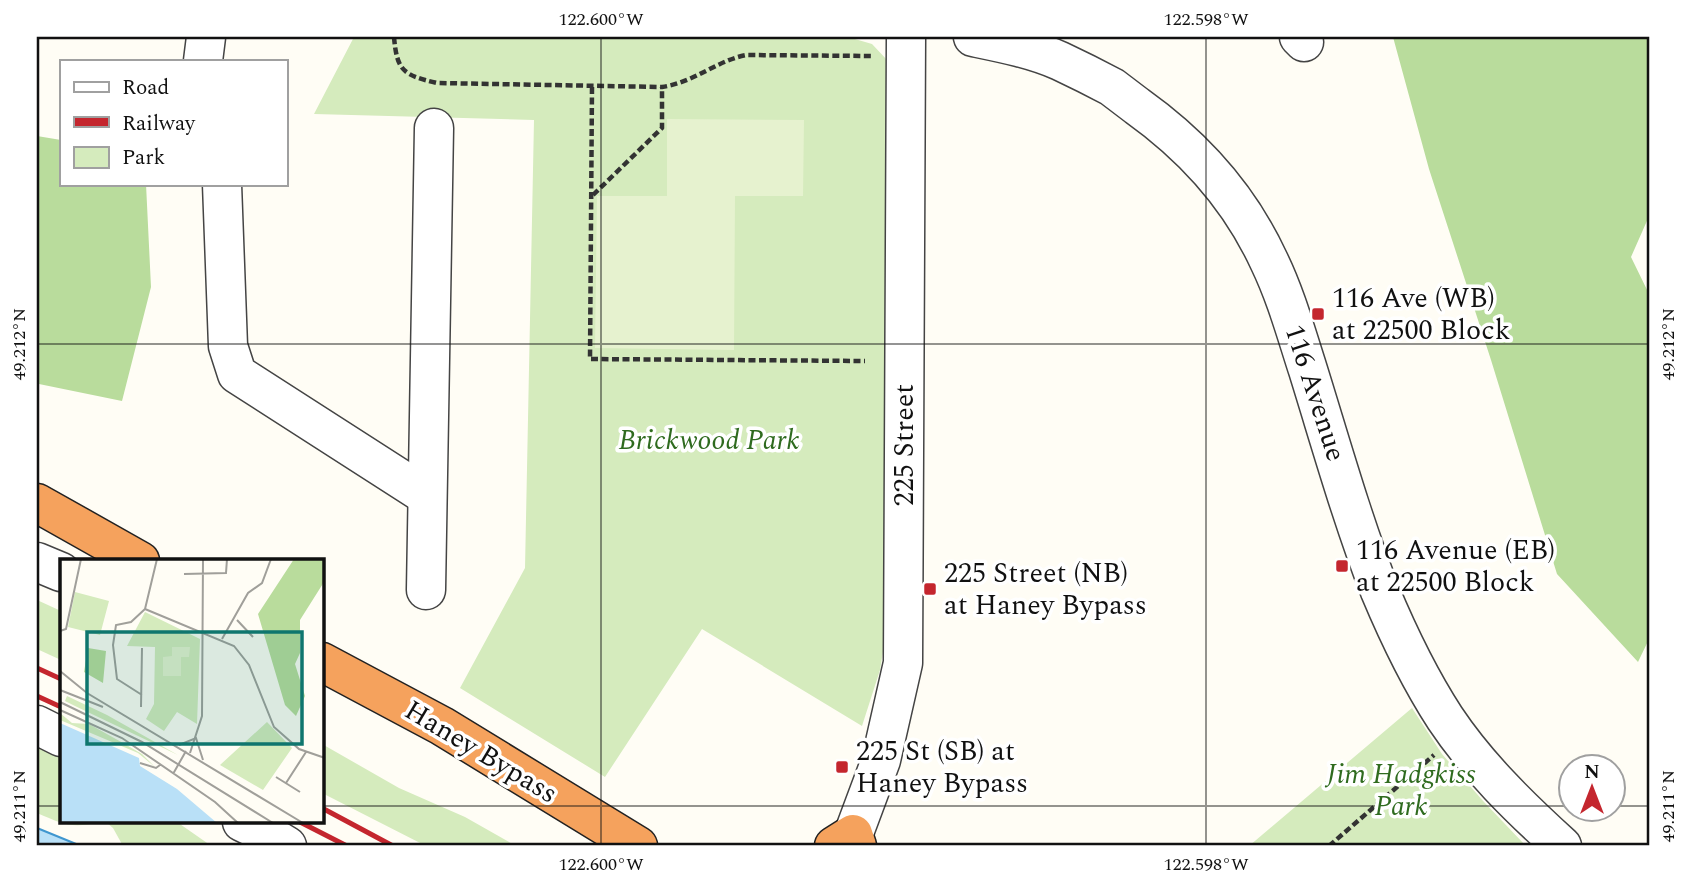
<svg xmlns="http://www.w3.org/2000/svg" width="1687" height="883" viewBox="0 0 1687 883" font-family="Spectral,serif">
	<rect width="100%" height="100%" fill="#fffdf5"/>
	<!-- green -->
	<g fill="#d5ebbd">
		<path d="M354,37h494l24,7 16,17 -3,579 -5,30 -18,56 -160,-97 -97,148 -145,-89 65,-120 9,-448 -220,-6z"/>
		<path d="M37,600l24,11v49l-24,-11z"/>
		<path d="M1412,708l30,46 42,48 42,44h-277z"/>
		<path d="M322,744l77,44 66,29 51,29h-90l-104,-53z"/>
		<path d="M37,745l24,10v67h39c-29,7 -37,2 -63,-9z"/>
		<path d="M106,822h71l33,23 12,1h-99l-10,-18z"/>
	</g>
	<!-- forest -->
	<g fill="#b9dc9c">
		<path d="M1393,37h257v177l-19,43 19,39v341l-12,25 -81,-88 -66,-214 -62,-191z"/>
		<path d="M37,136l24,4v44h85l5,103 -29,114 -83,-17 -2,-2z"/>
	</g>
	<!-- pitch -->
	<path fill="#e6f2cf" d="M667,119l137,1 -1,76h-68l-1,154 -139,-2 2,-152h70z"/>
	<!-- water -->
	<path fill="#b9e0f7" stroke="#3f96cf" stroke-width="2" d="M37,828l44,18h-44z"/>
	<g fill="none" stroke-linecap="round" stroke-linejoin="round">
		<defs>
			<g id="minor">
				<path d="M973,37c29,6 60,12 87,24 17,8 35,17 52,26 8,6 17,13 25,19 56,40 103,92 132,155 17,35 27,72 39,109 23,74 44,149 72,221 18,43 39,87 65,127 32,48 74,89 117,128"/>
				<path d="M1299,37l5,5"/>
				<path d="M203,61l3,-24"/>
				<path d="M222,184l6,162 9,28 190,122"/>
				<path d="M37,562l24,10"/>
				<path d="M426,590l8,-462"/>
				<path d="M37,725l24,12"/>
				<path d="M242,822l27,13 18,11"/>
				<path d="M849,846l32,-86 22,-97 3,-626"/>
			</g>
			<g id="highway">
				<path d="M37,503l103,58"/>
				<path d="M322,662l120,64 196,120"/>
				<path d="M834,846l19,-12 4,12"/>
			</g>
		</defs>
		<!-- minor casing -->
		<use href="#minor" stroke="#444" stroke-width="41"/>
		<!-- highway casing -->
		<use href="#highway" stroke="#222" stroke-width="41"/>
		<!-- path -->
		<g stroke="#333" stroke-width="4.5" stroke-dasharray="7 3.5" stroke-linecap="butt">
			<path d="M394,37c3,34 9,38 43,46l225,4c33,-5 54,-26 84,-32l125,1"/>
			<path d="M592,87l-2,272 275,2"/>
			<path d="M593,195l69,-67v-41"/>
			<path d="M1329,846l105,-91"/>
		</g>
		<!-- minor -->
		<use href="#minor" stroke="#fff" stroke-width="38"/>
		<!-- highway -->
		<use href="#highway" stroke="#f5a25d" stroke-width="38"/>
		<!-- rail -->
		<g stroke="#c4262e" stroke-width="5">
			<path d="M37,668l24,11"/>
			<path d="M37,696l24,11"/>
			<path d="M322,808l71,38"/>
			<path d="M300,822l47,24"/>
		</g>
	</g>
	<!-- ticks -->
	<path fill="none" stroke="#111" stroke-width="2" stroke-opacity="0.45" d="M601,37v809M1206,37v809M37,344h1613M37,806h24M322,806h1250M1614,806h36"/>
	<!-- markers -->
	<g fill="#c4262e" stroke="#fff" stroke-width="2.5">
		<rect x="1311" y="307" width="14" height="14" rx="3.5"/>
		<rect x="1335" y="559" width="14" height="14" rx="3.5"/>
		<rect x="923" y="582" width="14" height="14" rx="3.5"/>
		<rect x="835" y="760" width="14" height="14" rx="3.5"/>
	</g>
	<g text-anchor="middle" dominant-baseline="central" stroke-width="7" stroke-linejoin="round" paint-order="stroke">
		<!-- poi labels -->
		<g font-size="28" fill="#111" stroke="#fff" text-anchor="start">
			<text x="1332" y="298">116 Ave (WB)<tspan x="1332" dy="32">at 22500 Block</tspan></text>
			<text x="1356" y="550">116 Avenue (EB)<tspan x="1356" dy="32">at 22500 Block</tspan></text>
			<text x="944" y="573">225 Street (NB)<tspan x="944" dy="32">at Haney Bypass</tspan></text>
			<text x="856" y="751">225 St (SB) at<tspan x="856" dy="32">Haney Bypass</tspan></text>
		</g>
		<!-- street labels -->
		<g font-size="28" fill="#111" stroke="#fff">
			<text transform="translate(1315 393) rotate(72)">116 Avenue</text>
			<text transform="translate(904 445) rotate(-90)">225 Street</text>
			<text transform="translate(481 752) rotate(31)">Haney Bypass</text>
		</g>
		<!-- park labels -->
		<g font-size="28" font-style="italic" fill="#2f6b1f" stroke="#fff">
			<text x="709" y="440">Brickwood Park</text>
			<text x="1401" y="774">Jim Hadgkiss<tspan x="1401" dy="32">Park</tspan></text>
		</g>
	</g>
	<!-- overview -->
	<g transform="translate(60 559)">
		<rect width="264" height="264" fill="#fffdf5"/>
		<path d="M15,33l34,9 -9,34 -32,-8zM85,53l55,27 -3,85 -20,-12 -13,19 -18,-12 8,-15 1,-57 -28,-1zM7,137l40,19 71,40 -103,-49 -10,-5zM0,154l12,10 17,1 34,19 19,11 13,13 -17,-14 -78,-33zM207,163l25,26 -29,42 -43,-25z" fill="#d5ebbd"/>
		<path d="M234,0h31l-1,23 -24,38v33l-5,11 10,32 -9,20 -11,-11 -27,-91zM28,89l18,3 -3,32 -19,-11z" fill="#b9dc9c"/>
		<path d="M112,88h18l-1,10h-8v19h-18v-19l9,-1z" fill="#e6f2cf"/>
		<path d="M0,164l79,35 1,8 37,23 40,34h-157z" fill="#b9e0f7"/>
		<path fill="none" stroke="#a09f9a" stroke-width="2" d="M124,15l42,-1 1,-14M85,50l89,37 15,19 25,62 25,22 26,9M85,50l12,-50M177,61l16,17M0,72l6,-2 15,-70M162,80l26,-46 14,-10 9,-24M0,112l27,22 216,130M0,131l43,17M82,136l-25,-16 -4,-34 3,-20 15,-3 14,-13M0,143l82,40 131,81M81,148l1,-59M0,151l62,28 93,64 23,21M119,186l17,-7 7,22M130,194l12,-37 1,-157M80,204l16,5 4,-3M113,215l13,-23M216,218l24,15M226,224l20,-31"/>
		<path fill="#0f766e" fill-opacity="0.15" stroke="#0f766e" stroke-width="3.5" d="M27,73h215v112h-215z"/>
		<rect width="264" height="264" fill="none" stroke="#111" stroke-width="3.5"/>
	</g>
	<!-- border -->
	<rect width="1687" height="883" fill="none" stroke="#ffffff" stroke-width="77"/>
	<!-- legend -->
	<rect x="60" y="60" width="228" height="126" fill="#ffffff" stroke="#a0a0a0" stroke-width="2"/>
	<rect x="74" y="82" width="35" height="10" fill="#ffffff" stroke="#a0a0a0" stroke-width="2"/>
	<text x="122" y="94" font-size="21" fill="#111111">Road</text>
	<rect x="74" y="117" width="35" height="10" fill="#c4262e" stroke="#a0a0a0" stroke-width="2"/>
	<text x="122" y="130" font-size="21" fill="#111111">Railway</text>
	<rect x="74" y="147" width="35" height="21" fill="#d5ebbd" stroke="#a0a0a0" stroke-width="2"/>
	<text x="122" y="164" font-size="21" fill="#111111">Park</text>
	<!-- north arrow -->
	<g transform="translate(1592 788)"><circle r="33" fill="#ffffff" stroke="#a0a0a0" stroke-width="2"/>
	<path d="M0-5L12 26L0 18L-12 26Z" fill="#c4262e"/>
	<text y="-10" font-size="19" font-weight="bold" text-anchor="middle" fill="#111111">N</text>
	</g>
	<rect x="38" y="38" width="1610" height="806" fill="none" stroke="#111" stroke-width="2.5"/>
	<g font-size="18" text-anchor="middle" fill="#111">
		<text x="601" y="25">122.600°W</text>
		<text x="1206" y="25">122.598°W</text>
		<text transform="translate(19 344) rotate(-90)" y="6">49.212°N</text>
		<text transform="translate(1668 344) rotate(-90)" y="6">49.212°N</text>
		<text transform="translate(19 806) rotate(-90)" y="6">49.211°N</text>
		<text transform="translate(1668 806) rotate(-90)" y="6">49.211°N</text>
		<text x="601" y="870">122.600°W</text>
		<text x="1206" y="870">122.598°W</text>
	</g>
</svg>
